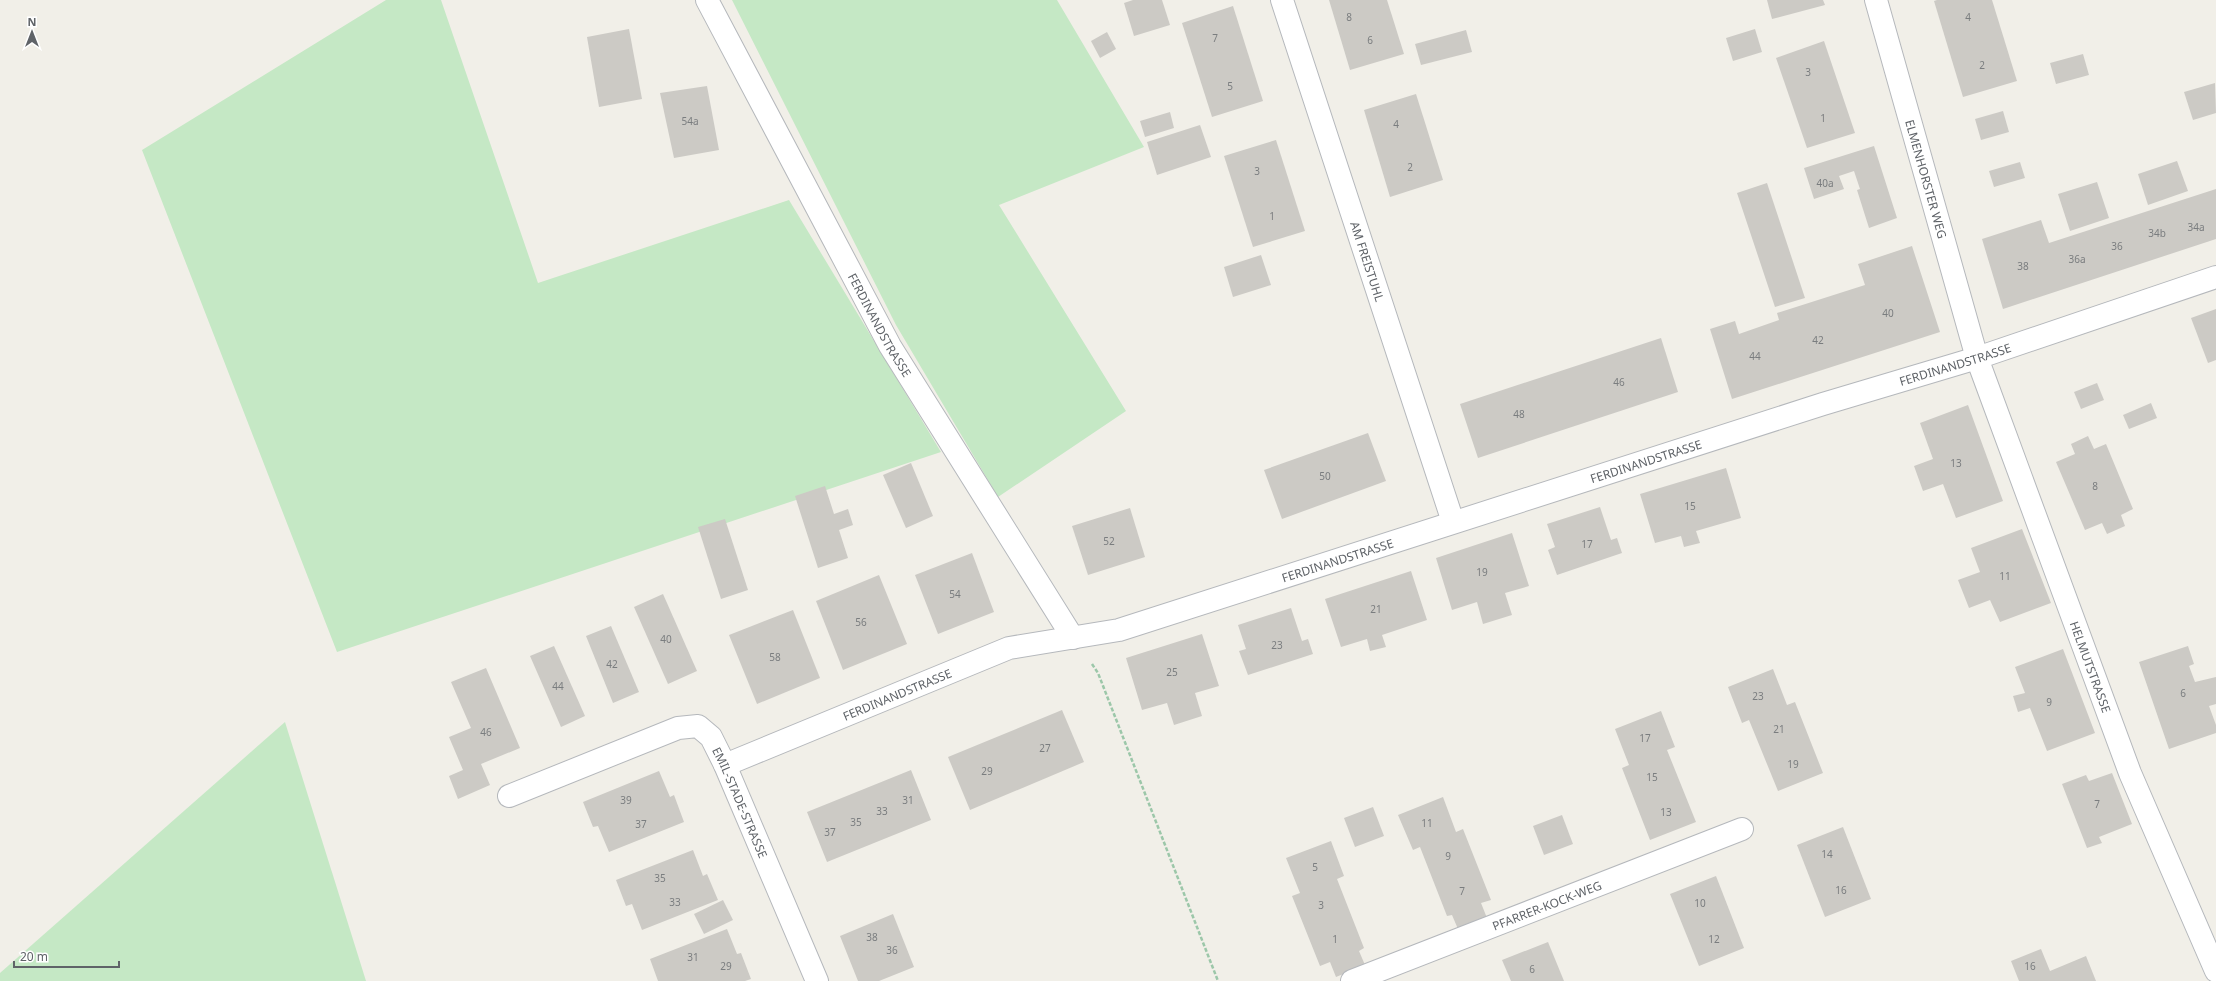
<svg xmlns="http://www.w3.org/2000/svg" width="2216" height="981" viewBox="0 0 2216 981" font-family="'Noto Sans',sans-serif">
	<rect width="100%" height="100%" fill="#f1efe8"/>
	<!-- green -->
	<g fill="#c5e8c5">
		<path d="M386,0h55l97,283 251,-83 152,252 -604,200 -195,-502z"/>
		<path d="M732,0h325l87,147 -145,58 127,206 -128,86 -102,-172z"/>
		<path d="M285,722l81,259h-366v-8z"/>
	</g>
	<!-- building -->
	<g fill="#cccac5">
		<path d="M1133,0h29l8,25 -36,11 -10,-33z"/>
		<path d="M1329,0h58l17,54 -54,16z"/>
		<path d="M1767,0h56l2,5 -53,14z"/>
		<path d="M1937,0h55l25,81 -54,16 -29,-96z"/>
		<path d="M1233,6l30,95 -51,16 -30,-94z"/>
		<path d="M629,29l13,70 -43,8 -12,-70z"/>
		<path d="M1755,29l7,23 -29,9 -7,-23z"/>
		<path d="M1466,30l6,22 -51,13 -6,-21z"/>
		<path d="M1107,32l9,17 -16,9 -9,-17z"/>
		<path d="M1824,41l31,92 -48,15 -31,-90z"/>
		<path d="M2083,54l6,21 -33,9 -6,-21z"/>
		<path d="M2215,83l1,30 -23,7 -9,-28z"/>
		<path d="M707,86l12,64 -45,8 -14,-65z"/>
		<path d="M1416,94l27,86 -53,17 -26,-87z"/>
		<path d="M2003,111l6,21 -28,8 -6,-21z"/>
		<path d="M1170,112l4,16 -29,9 -5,-16z"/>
		<path d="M1200,125l11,32 -54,18 -10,-33z"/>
		<path d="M1276,140l29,91 -52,16 -29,-91z"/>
		<path d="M1874,146l23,72 -28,10 -12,-38 3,-1 -6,-18 -15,5 5,13 -30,10 -10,-31z"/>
		<path d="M2177,161l11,30 -40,14 -10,-31z"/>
		<path d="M2020,162l5,16 -31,9 -5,-16z"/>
		<path d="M2097,182l12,36 -39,13 -12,-37z"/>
		<path d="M1767,183l38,115 -30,9 -38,-114z"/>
		<path d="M2216,189v50l-213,70 -21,-70 59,-19 8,23z"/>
		<path d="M1912,246l28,86 -208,67 -22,-70 25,-8 4,13 40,-14 -2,-7 88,-28 -7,-21z"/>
		<path d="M1261,255l10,30 -38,12 -9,-30z"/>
		<path d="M2216,309v51l-8,3 -17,-45z"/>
		<path d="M1661,338l17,54 -200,66 -18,-54z"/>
		<path d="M2097,383l7,17 -23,9 -7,-17z"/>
		<path d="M2151,403l6,15 -28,11 -6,-14z"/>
		<path d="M1968,405l35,96 -47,17 -13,-34 -20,7 -9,-25 19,-7 -13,-36z"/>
		<path d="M1368,433l18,48 -104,38 -18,-49z"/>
		<path d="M2088,436l6,13 12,-5 27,65 -12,6 4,11 -18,8 -5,-11 -17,7 -29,-68 19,-8 -4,-10z"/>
		<path d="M911,463l22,53 -27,12 -23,-53z"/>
		<path d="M1726,468l15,50 -45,13 4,12 -16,4 -3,-11 -26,7 -15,-49z"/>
		<path d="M825,486l9,28 14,-5 5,16 -14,5 9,28 -30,10 -23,-72z"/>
		<path d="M1600,507l11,33 6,-2 5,15 -65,22 -9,-25 7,-3 -8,-23z"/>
		<path d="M1130,508l15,49 -57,18 -16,-49z"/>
		<path d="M725,519l23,71 -27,9 -23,-72z"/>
		<path d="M2022,529l29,74 -51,19 -10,-22 -21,8 -11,-28 22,-8 -9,-24z"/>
		<path d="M1512,533l17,53 -24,7 7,22 -29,9 -6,-22 -25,8 -16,-52z"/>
		<path d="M972,553l22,59 -56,22 -23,-59z"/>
		<path d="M1411,571l16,49 -45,15 4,12 -16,4 -3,-12 -26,8 -16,-48z"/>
		<path d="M879,575l28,69 -64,26 -27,-69z"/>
		<path d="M663,594l34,77 -29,13 -34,-77z"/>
		<path d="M1291,608l11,33 6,-2 5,15 -65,21 -9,-24 7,-2 -8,-24z"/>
		<path d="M793,610l27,68 -63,26 -28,-69z"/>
		<path d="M611,626l28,66 -26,11 -27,-67z"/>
		<path d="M1202,634l17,52 -24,7 7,23 -28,9 -7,-22 -25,7 -16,-52z"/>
		<path d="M554,646l31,70 -24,11 -31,-71z"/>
		<path d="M2188,646l6,18 -5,2 6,16 21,-5v27l-7,2 7,19v8l-47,16 -30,-87z"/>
		<path d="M2063,649l32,84 -48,18 -17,-43 -12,4 -5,-16 12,-3 -10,-26z"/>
		<path d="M486,668l34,80 -39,16 9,21 -32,14 -9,-23 14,-6 -14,-33 22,-9 -20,-46z"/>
		<path d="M1773,669l14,36 8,-3 28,71 -45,18 -29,-71 -7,3 -14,-36z"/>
		<path d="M1062,710l22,52 -114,48 -22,-53z"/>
		<path d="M1661,711l14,36 -8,3 29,72 -46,18 -28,-72 7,-3 -14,-36z"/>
		<path d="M911,770l20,50 -104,42 -20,-50z"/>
		<path d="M659,771l11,26 4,-2 10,27 -75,30 -11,-26 -5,1 -10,-25z"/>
		<path d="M2112,773l20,51 -33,13 3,6 -15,5 -25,-64 24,-9 3,6z"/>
		<path d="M1443,797l13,35 7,-3 28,71 -10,3 6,15 -29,11 -6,-14 -5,1 -27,-69 -7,3 -15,-35z"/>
		<path d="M1373,807l11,29 -29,11 -11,-29z"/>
		<path d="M1562,815l11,29 -29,11 -11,-29z"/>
		<path d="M1843,827l28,72 -46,18 -28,-72z"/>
		<path d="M1331,841l13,35 -7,3 27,69 -5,3 6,14 -29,12 -6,-15 -10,4 -28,-70 8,-3 -14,-35z"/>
		<path d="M693,850l10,26 4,-2 11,26 -76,30 -10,-26 -6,2 -10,-26z"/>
		<path d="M1716,876l28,72 -45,18 -29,-72z"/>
		<path d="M723,900l10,20 -29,14 -10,-20z"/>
		<path d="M893,914l21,53 -35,14h-21l-18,-45z"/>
		<path d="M727,929l10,25 4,-1 10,26 -6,2h-87l-8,-22z"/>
		<path d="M1548,942l16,39h-53l-9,-21z"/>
		<path d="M2041,949l9,22 36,-15 10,25h-77l-8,-20z"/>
	</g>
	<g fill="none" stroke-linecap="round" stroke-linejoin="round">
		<defs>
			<g id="minor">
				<path id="s1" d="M707,0l183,346 183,292"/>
				<path id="s2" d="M1282,0l171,522"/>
				<path id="s3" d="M1876,0l101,358 153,415 86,198"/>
				<path id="s4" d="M725,765l284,-117 110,-18 704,-226 154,-46 239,-81"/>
				<path id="s5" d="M509,796l169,-68 20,-2 13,11 14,28 92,216"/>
				<path id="s6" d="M1352,981l390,-152"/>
			</g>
		</defs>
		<!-- minor casing -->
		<use href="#minor" stroke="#b5b8bc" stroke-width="24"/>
		<!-- path -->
		<path stroke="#9cc7a9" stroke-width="2.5" stroke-dasharray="4 2" stroke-linecap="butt" d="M1092,664l6,9 120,308"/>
		<!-- minor -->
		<use href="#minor" stroke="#fff" stroke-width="22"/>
	</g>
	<g text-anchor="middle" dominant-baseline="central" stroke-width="4" stroke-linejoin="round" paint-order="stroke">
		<!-- number labels -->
		<g font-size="10" fill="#7a7d7f">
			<text x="1349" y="17">8</text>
			<text x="1968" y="17">4</text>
			<text x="1215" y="38">7</text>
			<text x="1370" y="40">6</text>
			<text x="1982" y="65">2</text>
			<text x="1808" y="72">3</text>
			<text x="1230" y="86">5</text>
			<text x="1823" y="118">1</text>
			<text x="690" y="121">54a</text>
			<text x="1396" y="124">4</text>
			<text x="1410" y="167">2</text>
			<text x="1257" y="171">3</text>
			<text x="1825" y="183">40a</text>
			<text x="1272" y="216">1</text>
			<text x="2196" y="227">34a</text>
			<text x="2157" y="233">34b</text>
			<text x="2117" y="246">36</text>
			<text x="2077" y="259">36a</text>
			<text x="2023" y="266">38</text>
			<text x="1888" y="313">40</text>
			<text x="1818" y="340">42</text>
			<text x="1755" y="356">44</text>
			<text x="1619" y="382">46</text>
			<text x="1519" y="414">48</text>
			<text x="1956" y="463">13</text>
			<text x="1325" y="476">50</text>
			<text x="2095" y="486">8</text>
			<text x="1690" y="506">15</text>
			<text x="1109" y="541">52</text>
			<text x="1587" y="544">17</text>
			<text x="1482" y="572">19</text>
			<text x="2005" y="576">11</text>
			<text x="955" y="594">54</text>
			<text x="1376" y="609">21</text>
			<text x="861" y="622">56</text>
			<text x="666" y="639">40</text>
			<text x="1277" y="645">23</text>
			<text x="775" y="657">58</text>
			<text x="612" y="664">42</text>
			<text x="1172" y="672">25</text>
			<text x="558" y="686">44</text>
			<text x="2183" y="693">6</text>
			<text x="1758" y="696">23</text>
			<text x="2049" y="702">9</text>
			<text x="1779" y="729">21</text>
			<text x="486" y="732">46</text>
			<text x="1645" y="738">17</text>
			<text x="1045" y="748">27</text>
			<text x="1793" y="764">19</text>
			<text x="987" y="771">29</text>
			<text x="1652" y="777">15</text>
			<text x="626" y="800">39</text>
			<text x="908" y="800">31</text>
			<text x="2097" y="804">7</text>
			<text x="882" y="811">33</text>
			<text x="1666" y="812">13</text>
			<text x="856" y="822">35</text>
			<text x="1427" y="823">11</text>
			<text x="641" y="824">37</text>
			<text x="830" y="832">37</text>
			<text x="1827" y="854">14</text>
			<text x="1448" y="856">9</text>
			<text x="1315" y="867">5</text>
			<text x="660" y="878">35</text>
			<text x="1841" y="890">16</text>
			<text x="1462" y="891">7</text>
			<text x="675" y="902">33</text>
			<text x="1700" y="903">10</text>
			<text x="1321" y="905">3</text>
			<text x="872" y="937">38</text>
			<text x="1335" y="939">1</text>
			<text x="1714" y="939">12</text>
			<text x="892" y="950">36</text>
			<text x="693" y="957">31</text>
			<text x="726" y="966">29</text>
			<text x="2030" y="966">16</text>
			<text x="1532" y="969">6</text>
		</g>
		<!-- street labels -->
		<g font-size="12" fill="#5f6368" stroke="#fff">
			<text stroke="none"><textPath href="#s3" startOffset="186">ELMENHORSTER WEG</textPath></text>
			<text stroke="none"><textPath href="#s2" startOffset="275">AM FREISTUHL</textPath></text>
			<text stroke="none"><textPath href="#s1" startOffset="368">FERDINANDSTRASSE</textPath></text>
			<text stroke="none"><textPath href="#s4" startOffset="1296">FERDINANDSTRASSE</textPath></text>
			<text stroke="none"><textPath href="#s4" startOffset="972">FERDINANDSTRASSE</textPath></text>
			<text stroke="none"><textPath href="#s4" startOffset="648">FERDINANDSTRASSE</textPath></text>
			<text stroke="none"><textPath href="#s3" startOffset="701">HELMUTSTRASSE</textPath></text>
			<text stroke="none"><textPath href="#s4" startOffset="186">FERDINANDSTRASSE</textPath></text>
			<text stroke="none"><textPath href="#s5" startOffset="291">EMIL-STADE-STRASSE</textPath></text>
			<text stroke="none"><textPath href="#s6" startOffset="209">PFARRER-KOCK-WEG</textPath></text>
		</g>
	</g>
	<!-- north arrow -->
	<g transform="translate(32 32)" stroke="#ffffff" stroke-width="3" paint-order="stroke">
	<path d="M0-3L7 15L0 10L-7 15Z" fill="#5f6368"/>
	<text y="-6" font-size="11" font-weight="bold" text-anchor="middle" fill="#5f6368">N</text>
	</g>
	<!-- scale -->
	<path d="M14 961v6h105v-6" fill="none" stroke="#5f6368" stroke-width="2"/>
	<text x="20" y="961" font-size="12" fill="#5f6368" stroke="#ffffff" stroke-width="3" paint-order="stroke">20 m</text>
</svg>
